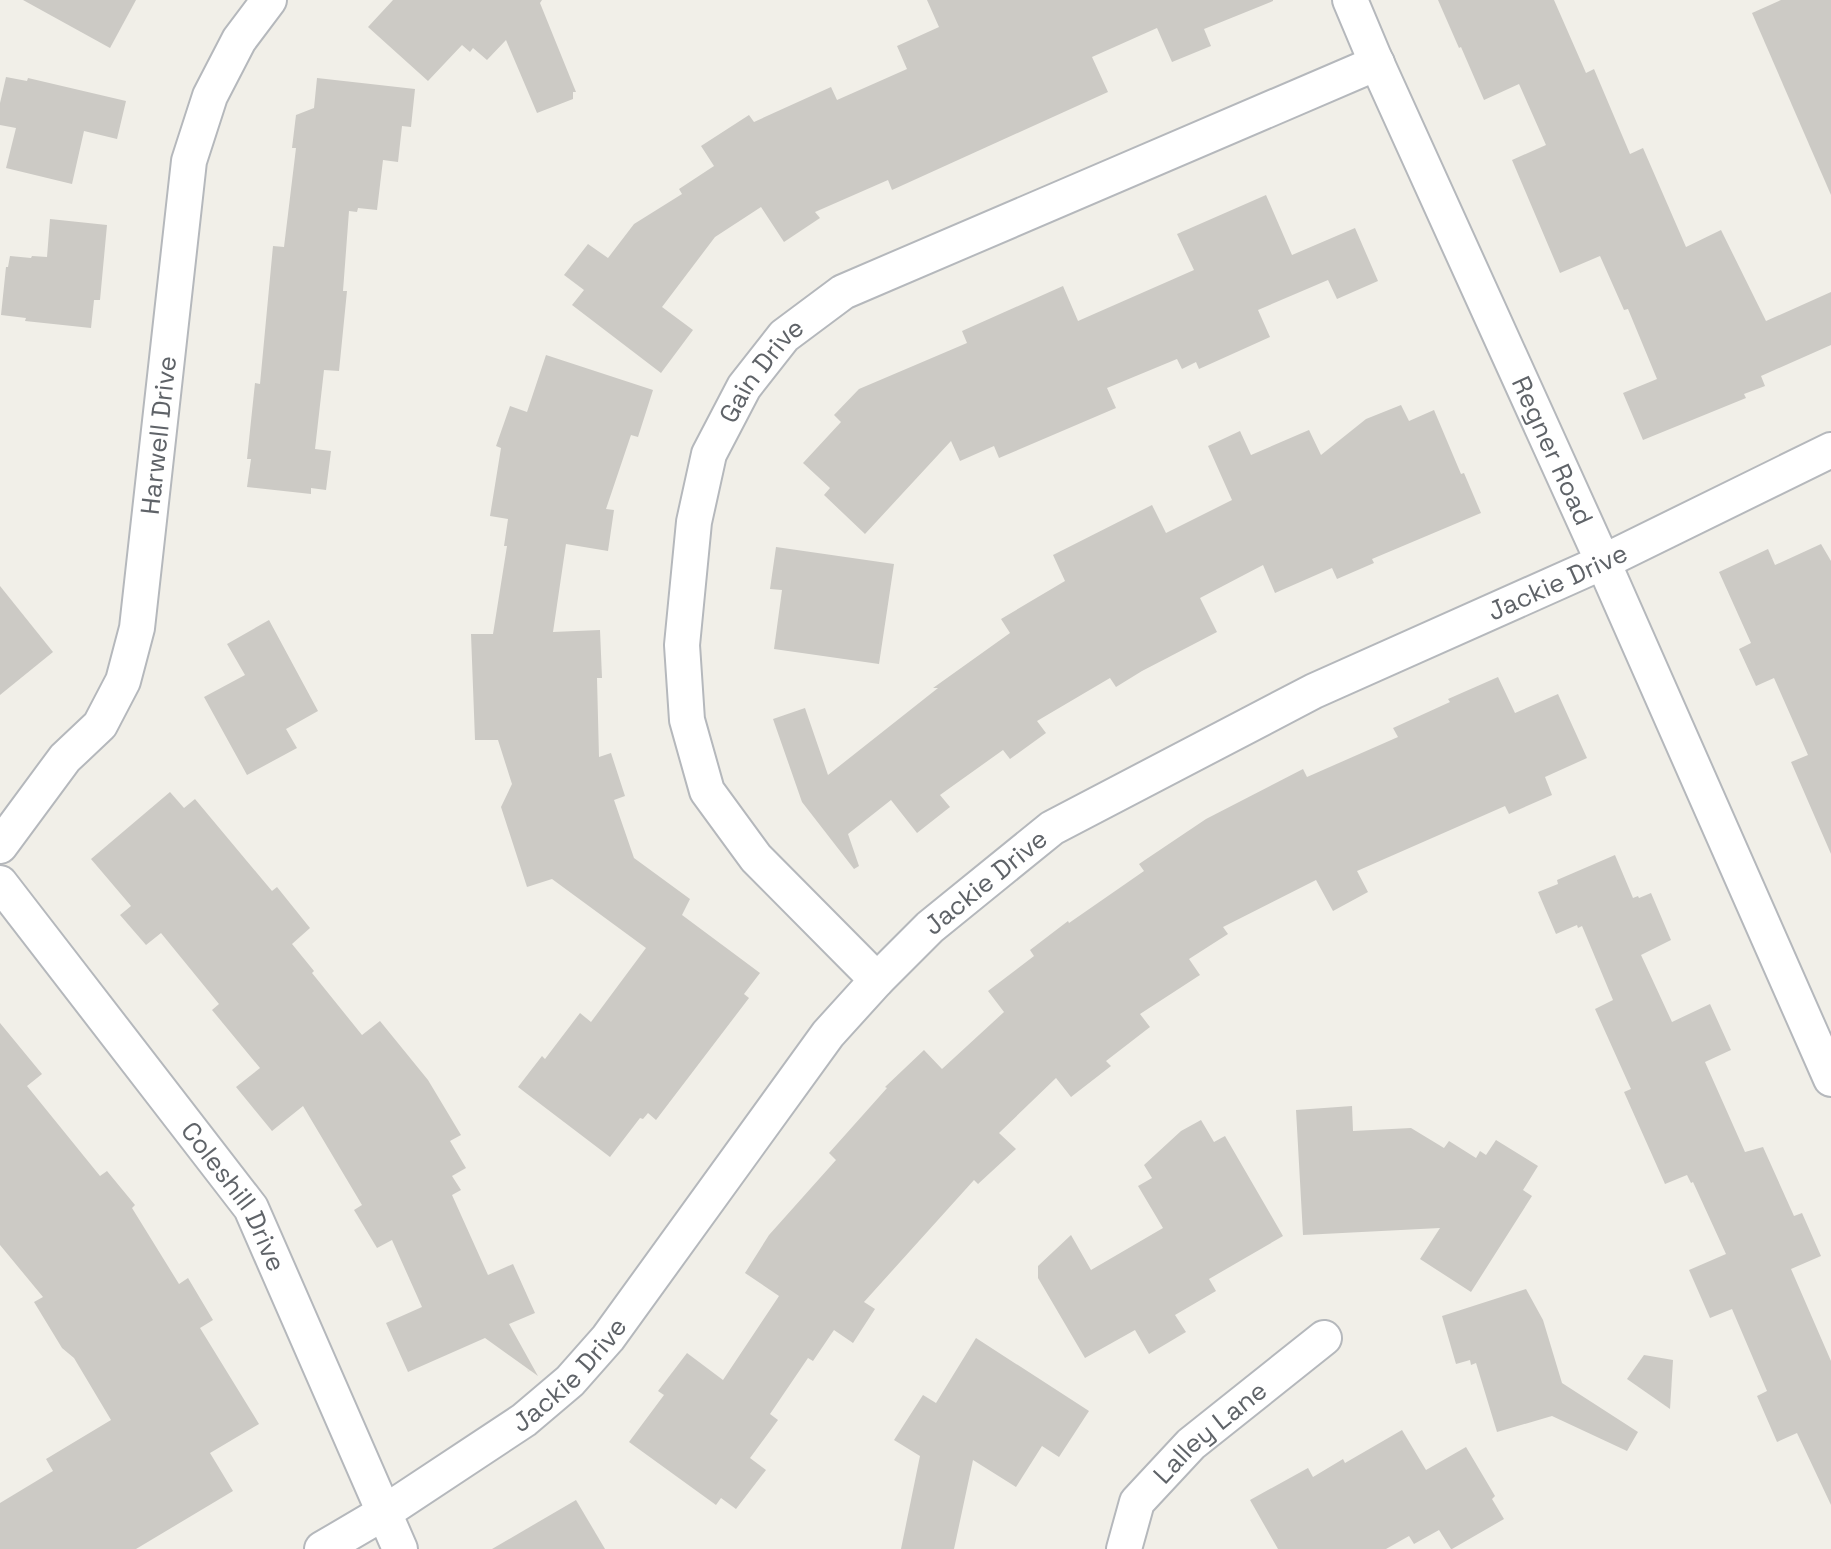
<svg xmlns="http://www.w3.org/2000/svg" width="1831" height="1549" viewBox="0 0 1831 1549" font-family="'Space Grotesk',sans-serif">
	<rect width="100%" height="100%" fill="#f1efe8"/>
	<!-- building -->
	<g fill="#cccac5">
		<path d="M23,0h113l-26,48z"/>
		<path d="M393,0h149l-2,3 36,89h-3v7l-36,14 -31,-73 -19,20 -14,-12 -3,4 -8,-7 -34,36 -60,-54z"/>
		<path d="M927,0h346v1l-69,28 7,17 -39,16 -15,-34 -65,29 16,35 -216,98 -4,-10 -73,32 5,6 -36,24 -23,-35 -46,30 -53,70 31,23 -32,43 -89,-68 12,-15 -20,-15 24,-31 20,14 26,-34 48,-30 -3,-5 35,-23 -13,-20 48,-31 5,7 77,-35 6,13 70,-31 -10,-23 42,-19z"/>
		<path d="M1438,0h116l32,73 8,-4 36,85 13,-6 43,99 35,-17 45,91 65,-29v53l-70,31 4,10 -21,8 2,4 -103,42 -20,-47 34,-14 -29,-70 -4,1 -24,-54 -40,17 -48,-113 34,-15 -27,-61 -35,16 -23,-53 -2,1z"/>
		<path d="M1781,0h50v195l-79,-182z"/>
		<path d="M6,77l21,4 1,-3 98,23 -9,38 -33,-8 -12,53 -66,-16 10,-40 -16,-3v-22z"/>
		<path d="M317,78l98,11 -4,38 -9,-1 -4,36 -15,-2 -6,50 -19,-2 -1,4 -8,-1 -6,80h4l-8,80 -15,-1 -9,79 16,2 -5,39 -15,-2v6l-64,-7 4,-28h-4l8,-76 5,1 13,-138 11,1 12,-99h-4l4,-33 18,-7z"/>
		<path d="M1266,195l26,60 63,-27 23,53 -41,18 -9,-19 -70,30 12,27 -71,32 -3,-7 -14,7 -5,-10 -70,29 9,20 -117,50 -5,-12 -34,15 -9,-20 -86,93 -41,-39 6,-7 -27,-25 38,-41 -7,-7 25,-26 108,-46 -5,-12 101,-45 15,35 116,-51 -17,-36z"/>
		<path d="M50,219l57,6 -7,75h-6l-3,28 -66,-7 1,-3 -25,-3 5,-48h2l2,-11 21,2 1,-2 15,1z"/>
		<path d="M546,355l107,35 -15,47 -7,-2 -25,74 8,1 -6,41 -42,-7 -13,88 47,-2 2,48h-5l2,79 12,-4 14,43 -11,4 20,58 56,41 -8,16 78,58 -16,21 5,4 -93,122 -8,-7 -5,6 -3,-1 -30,39 -92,-70 24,-31 3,3 35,-46 11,9 55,-74 -94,-69 -25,8 -26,-80 11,-23 -14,-44h-23l-4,-106h22l14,-88h-3l4,-27 -18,-3 11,-68 -5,-2 14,-40 17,6z"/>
		<path d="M1401,405l8,16 25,-11 27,64 3,-1 17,40 -109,46 2,4 -37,16 -5,-11 -57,25 -12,-28 -63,33 17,34 -75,39 -26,16 -6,-9 -73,43 9,12 -36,26 -7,-9 -63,45 10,12 -33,26 -26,-33 -43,34 11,32 -5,3 -52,-67 -29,-83 32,-11 23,67 110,-87h-5l77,-55 -9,-14 64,-38 -12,-26 99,-50 14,28 66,-33 -24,-54 32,-15 11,24 58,-25 12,25 45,-36z"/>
		<path d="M1821,544l10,17v293l-40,-92 17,-7 -34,-77 -18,8 -17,-37 12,-6 -32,-71 49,-23 7,16z"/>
		<path d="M776,547l118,17 -15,100 -105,-15 8,-59 -12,-1z"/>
		<path d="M0,586l53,66 -53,43z"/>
		<path d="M269,620l49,91 -32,18 11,19 -50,27 -43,-78 41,-22 -18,-31z"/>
		<path d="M1498,677l17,36 43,-19 29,64 -42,19 7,18 -43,19 -4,-8 -148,65 11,21 -35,19 -17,-31 -93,47 5,7 -39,25 11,16 -60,39 10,13 -44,34 5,5 -40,31 -15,-19 -57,55 17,16 -38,35 -4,-4 -110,122 11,7 -22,34 -19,-13 -21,31 -5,-3 -38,56 8,6 -28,38 16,12 -30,39 -15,-11 -5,7 -87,-63 35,-47 -6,-4 29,-38 36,27 56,-84 -34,-23 24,-38 67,-75 -7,-7 58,-65 -2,-1 39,-37 18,19 62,-57 -16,-21 46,-35 -4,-6 38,-29 1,2 75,-52 -5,-7 67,-45 97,-50 4,8 91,-40 -5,-9 57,-26 -2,-3z"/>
		<path d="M170,792l14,16 11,-9 77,92 5,-4 33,41 -18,16 22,27 -2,2 50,62 18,-14 48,59 33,55 -11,6 16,27 -14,8 9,14 -9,5 36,80 25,-11 22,49 -26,11 29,52 -53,-38 -77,34 -22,-49 36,-16 -30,-67 -15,8 -23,-38 8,-5 -59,-99 -31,25 -36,-44 24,-19 -48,-58 7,-6 -58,-71 -15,12 -26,-30 11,-9 -40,-47z"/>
		<path d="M1615,855l18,43 5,-2 1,2 12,-5 20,47 -30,15 31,67 38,-18 21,46 -26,12 40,90 18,-5 31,69 8,-3 19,43 -30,13 40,92v144l-34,-72 -20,9 -20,-46 10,-5 -35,-82 -22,9 -21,-48 37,-16 -33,-72 -2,1 -4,-8 -22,9 -41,-92 7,-3 -36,-80 18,-9 -31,-74 -4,2 -1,-3 -21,9 -18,-42 20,-8 -1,-4z"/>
		<path d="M0,1023l42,51 -15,12 73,90 7,-5 28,34 -3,3 47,76 9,-6 25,42 -13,8 59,96 -49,29 23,38 -97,58h-136v-46l53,-32 -7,-12 65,-39 -37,-62 -12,-10 -28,-46 9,-5 -43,-52z"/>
		<path d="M1352,1106l1,25 58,-3 33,20 5,-7 27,17 4,-7 6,4 10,-15 42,26 -15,24 9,6 -61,96 -51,-33 20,-31 -137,7 -7,-125z"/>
		<path d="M1201,1120l13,22 11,-6 58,100 -74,43 7,12 -41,24 11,17 -37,22 -14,-24 -50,28 -47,-80v-12l33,-31 20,35 72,-42 -25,-42 14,-8 -8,-13 37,-34z"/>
		<path d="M1526,1289l17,31 19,63 76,49 -11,19 -75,-35 -55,16 -21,-69 -5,2 -1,-5 -14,4 -14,-48z"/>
		<path d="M976,1338l113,73 -30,46 -17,-11 -26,41 -43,-27 -19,89h-53l19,-93 -26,-16 29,-45 13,8z"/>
		<path d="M1644,1355l29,5 -3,49 -43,-30z"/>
		<path d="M1402,1430l24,40 40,-23 29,49 -3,3 12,20 -52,30h-1l-12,-19 -25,14 -5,-8 -23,13h-108l-28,-49 58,-32 5,9 30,-18 2,4z"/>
		<path d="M576,1500l29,49h-113z"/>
	</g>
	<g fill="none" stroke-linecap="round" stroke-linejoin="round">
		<defs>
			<g id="street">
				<path id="s1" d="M1350,0l24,57 229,505 228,517"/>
				<path id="s2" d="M0,846l65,-88 35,-33 23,-44 14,-53 52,-467 21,-65 29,-56 30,-40"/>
				<path id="s3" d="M0,883l251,325 149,341"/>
				<path id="s4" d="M877,980l-121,-122 -49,-67 -20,-71 -5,-75 12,-123 15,-68 35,-67 40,-51 59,-44 534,-229"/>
				<path id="s5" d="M322,1549l63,-37 139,-92 46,-39 38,-43 220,-304 49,-54 53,-53 122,-99 262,-137 289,-129 228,-112"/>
				<path id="s6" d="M1124,1549l13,-47 54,-58 133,-106"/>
			</g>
		</defs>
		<!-- street casing -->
		<use href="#street" stroke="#b5b8bc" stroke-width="38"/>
		<!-- street -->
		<use href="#street" stroke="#fff" stroke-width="34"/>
	</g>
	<g text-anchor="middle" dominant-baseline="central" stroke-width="6" stroke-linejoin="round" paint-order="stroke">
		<!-- street labels -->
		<g font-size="26" fill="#5f6368" stroke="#fff">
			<text stroke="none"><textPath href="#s4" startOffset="696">Gain Drive</textPath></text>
			<text stroke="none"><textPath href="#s2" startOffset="456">Harwell Drive</textPath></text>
			<text stroke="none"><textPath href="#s1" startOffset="494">Regner Road</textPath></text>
			<text stroke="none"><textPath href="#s5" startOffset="1600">Jackie Drive</textPath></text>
			<text stroke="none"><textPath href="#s5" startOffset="952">Jackie Drive</textPath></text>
			<text stroke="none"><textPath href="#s3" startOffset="392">Coleshill Drive</textPath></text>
			<text stroke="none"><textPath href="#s5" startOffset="304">Jackie Drive</textPath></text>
			<text stroke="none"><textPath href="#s6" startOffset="150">Lalley Lane</textPath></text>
		</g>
	</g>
</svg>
